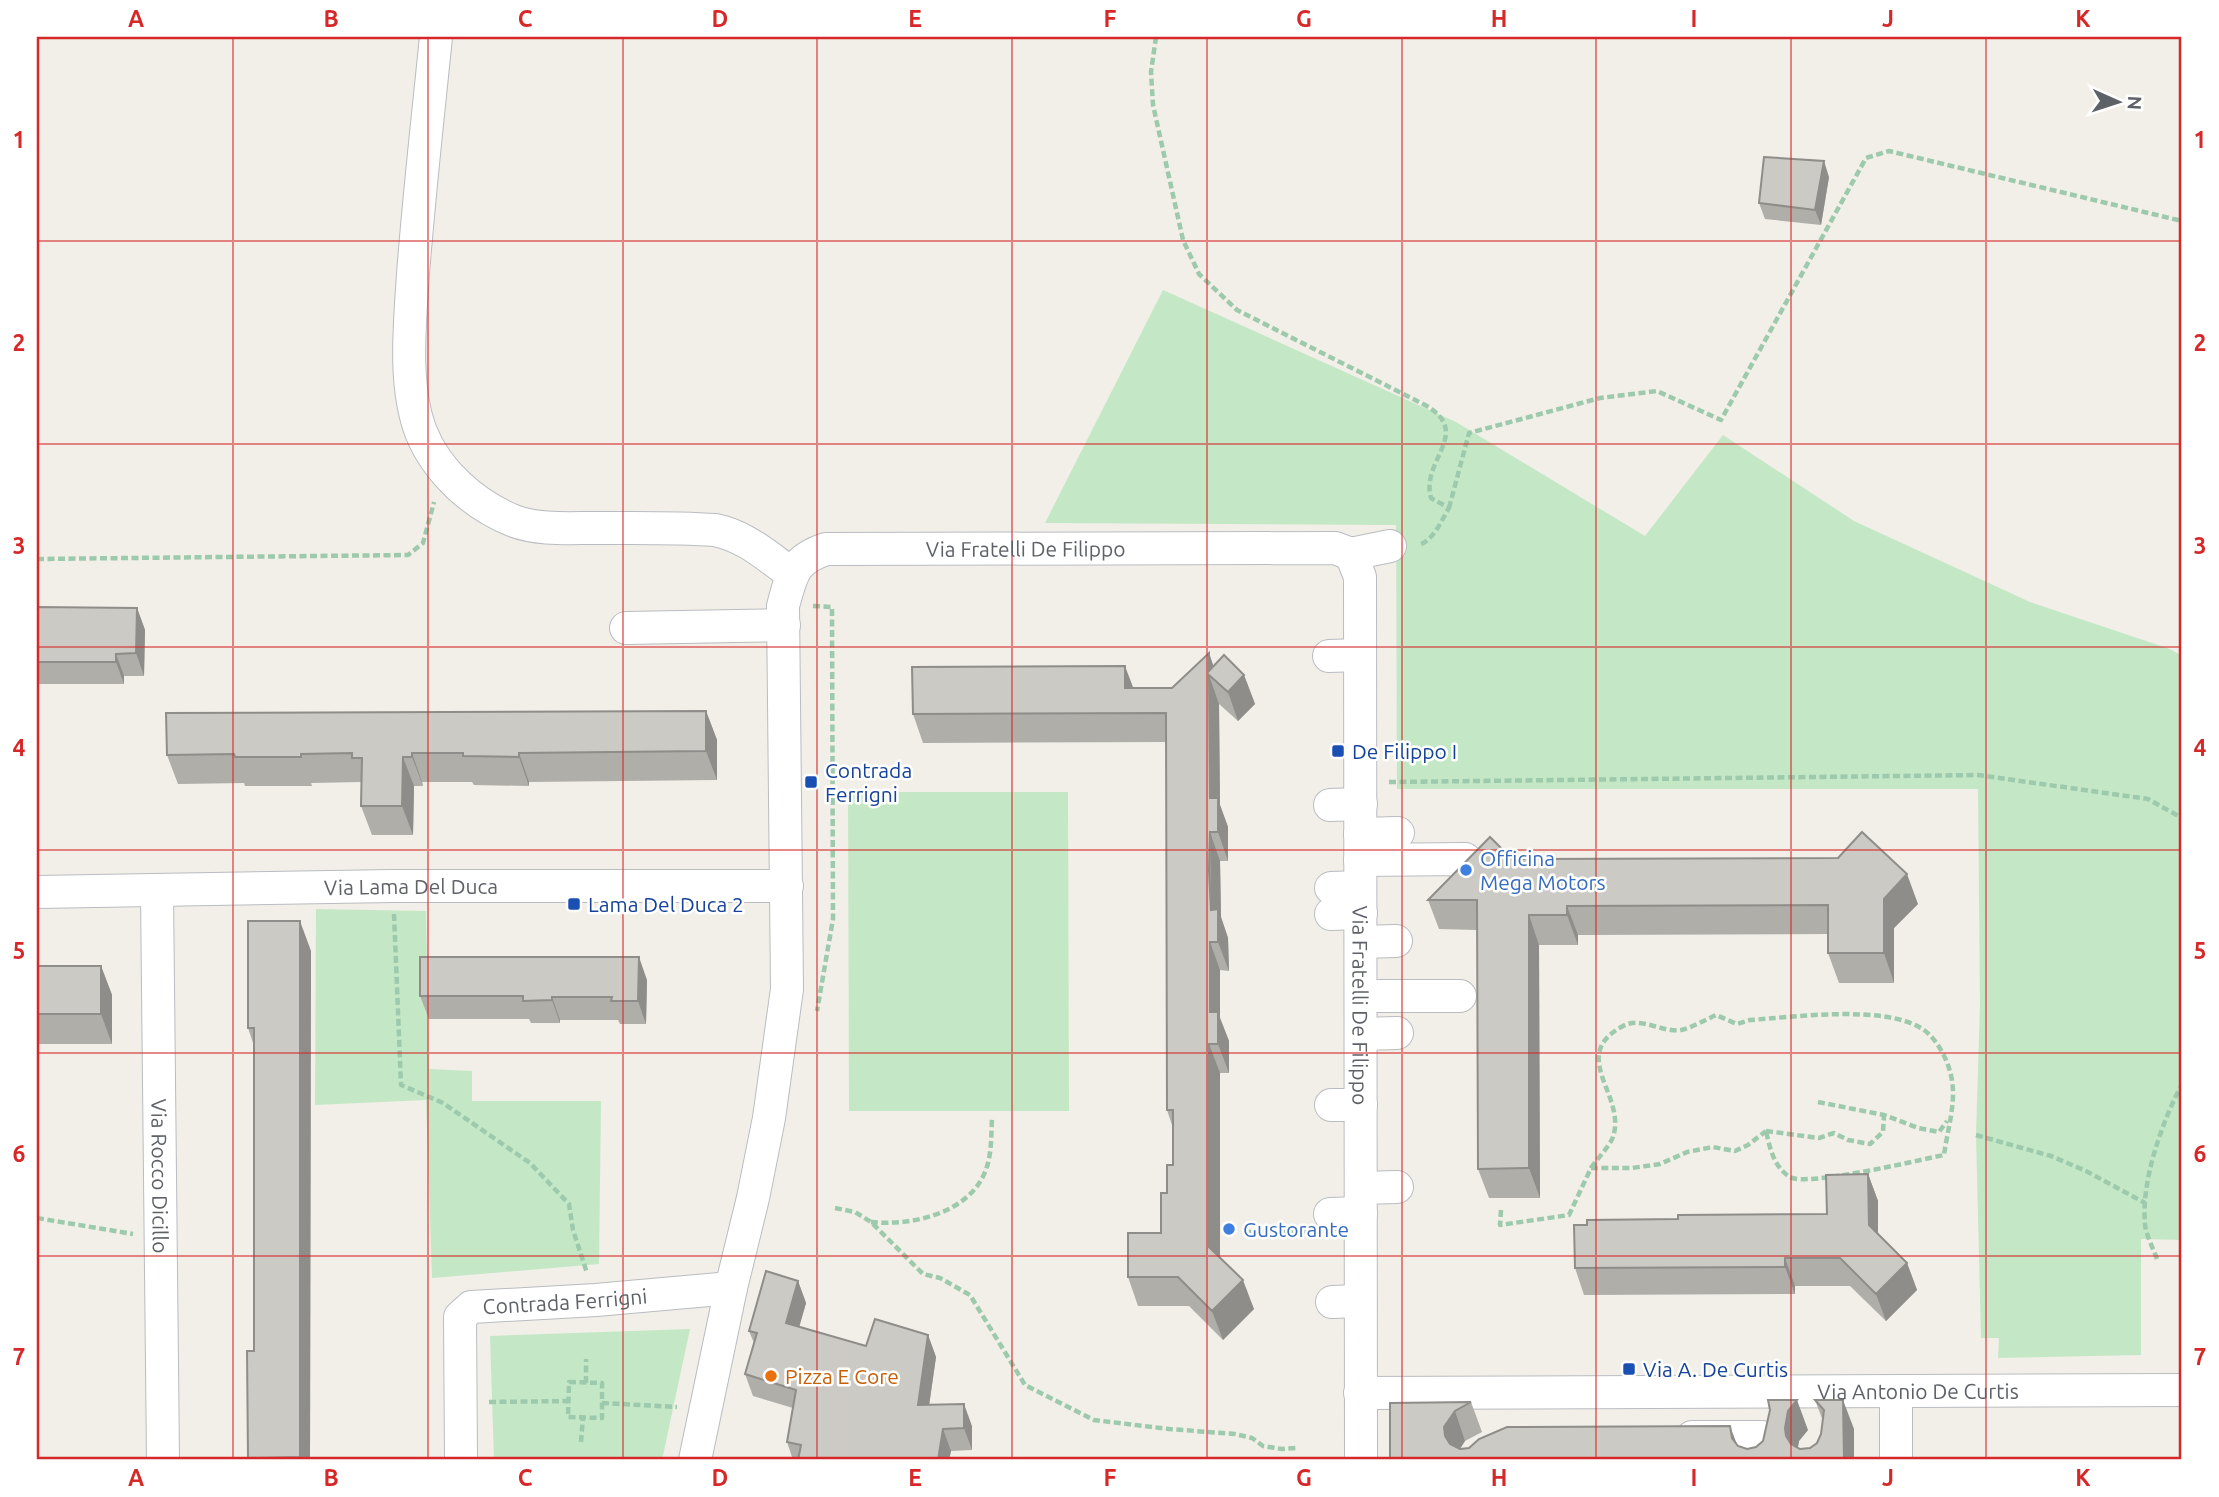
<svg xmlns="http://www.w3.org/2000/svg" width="2219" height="1497" viewBox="0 0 2219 1497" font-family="Ubuntu,sans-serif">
	<rect width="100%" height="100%" fill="#f1efe7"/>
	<!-- green -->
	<g fill="#c4e8c6">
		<path d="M1163,290l293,132 189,114 78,-101 131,86 176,81 140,47 12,7v584l-41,-1v116l-143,3 1,-20h-18l-5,-203 4,-131 -2,-215h-581l-1,-264 -351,-2z"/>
		<path d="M848,792h220l1,319h-220z"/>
		<path d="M316,909l110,2 3,158 43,2v30h129l-2,163 -167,14 -6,-178 -111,5z"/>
		<path d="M690,1329l-28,131h-168l-4,-124z"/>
	</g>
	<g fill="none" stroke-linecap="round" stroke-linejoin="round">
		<defs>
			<g id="minor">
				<path d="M436,37c-8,79 -17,158 -23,237 -3,49 -10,111 8,158 16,40 53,73 93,89 24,9 53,7 79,7 40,0 81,-1 122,2 30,6 52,26 77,44"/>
				<path id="s1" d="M1351,554l9,23 1,883"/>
				<path d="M626,628l158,-3"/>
				<path d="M1329,656l31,-1"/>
				<path d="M1330,805l31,-1"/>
				<path d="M1360,834l38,-1"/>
				<path d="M1360,860l105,-1 1,14"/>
				<path d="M1331,888l29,-1"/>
				<path id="s2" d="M157,891l6,569"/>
				<path id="s3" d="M37,892l355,-6h395"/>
				<path d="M1331,914l30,-1"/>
				<path d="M1361,942l35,-1"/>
				<path d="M1361,996h99"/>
				<path d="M1361,1034l36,-1"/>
				<path d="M1331,1105h30"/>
				<path d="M1361,1188l36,-1"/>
				<path d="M1330,1214l31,-1"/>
				<path d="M1332,1302l28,-1"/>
				<path id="s4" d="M1360,1393l822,-3"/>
				<path d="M1692,1437h70l-3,23"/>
				<path id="s5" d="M461,1460l-1,-143 11,-10 125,-7 135,-12"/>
				<path id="s6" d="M695,1460l36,-172 22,-90 16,-80 18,-129 -4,-383c9,-32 10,-46 43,-57l509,-1 16,6 39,-8"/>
				<path d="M1896,1460v-68"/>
			</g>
		</defs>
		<!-- minor casing -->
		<use href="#minor" stroke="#b9bcc1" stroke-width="34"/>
		<!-- path -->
		<g stroke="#9dc9ac" stroke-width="4.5" stroke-dasharray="7 3.5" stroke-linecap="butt">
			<path d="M1156,37l-5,35 2,33 30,135 16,34 38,36 188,95c49,28 -5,55 6,93l18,10c-8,13 -15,32 -30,37"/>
			<path d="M1449,508l20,-75 131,-35 57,-7 64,29 145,-262 23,-7 293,70"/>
			<path d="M37,559l371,-4 15,-12 11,-41"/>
			<path d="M813,606l19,1 1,312 -16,92"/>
			<path d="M1389,782l589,-7 170,24 34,19"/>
			<path d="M394,914l7,171 42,18 87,60 39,41 4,26 14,43"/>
			<path d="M1818,1102l66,13 34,13 21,4 8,-11"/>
			<path d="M1766,1131l53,7 15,-5 14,7 22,4 13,-12 1,-17"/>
			<path d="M1976,1135l75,21 35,15 59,32"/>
			<path d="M1591,1168c6,-9 18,-21 22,-31 14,-42 -46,-81 10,-111 18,-10 39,7 58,4 12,-3 24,-10 35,-15l21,9 13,-4c45,-3 137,-16 174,10 14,10 26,34 28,51 4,23 -5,51 -8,74 -25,5 -138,32 -154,22 -16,-10 -20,-28 -24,-46"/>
			<path d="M835,1208l20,4 16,10 52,52 17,4 30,17 55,90 69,35 75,9 66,5 17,4 11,8 19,3 14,-1"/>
			<path d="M1501,1210l-1,15 69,-10 22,-47h41l28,-4 27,-12 26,-5 22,4 13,-6 18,-14"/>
			<path d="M37,1218l96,16"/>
			<path d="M871,1222c40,4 97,-8 114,-50 7,-17 6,-35 7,-54"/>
			<path d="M1248,1232l59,-1"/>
			<path d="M2157,1259c-4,-11 -11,-24 -12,-35 -4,-43 17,-102 37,-140"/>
			<path d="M569,1382l33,1v35l-34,-1z"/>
			<path d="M586,1383v-24"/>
			<path d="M489,1402l80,-1"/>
			<path d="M602,1403l75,4"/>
			<path d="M581,1442l2,-25"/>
		</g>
		<!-- minor -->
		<use href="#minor" stroke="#fff" stroke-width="32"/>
	</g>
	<!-- wall -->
	<g fill="#afaea9">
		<path d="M1829,177l-8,48 -56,-6 -6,-16z"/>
		<path d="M37,607l100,1 8,22 -1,46h-20v8h-87z"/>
		<path d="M1209,653l4,13 31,9 11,29 -17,17 -19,-17 1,101 8,22v34h-8l1,56 7,21 1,33 -9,-1v48l9,23v32h-9v184l34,52 -31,31 -34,-34h-51l-10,-29 33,-44 6,-40 6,-28v-37l-6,-18 -1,-368 -243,1 -10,-29 220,-26h39z"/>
		<path d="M706,711l11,29v40l-188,2v4l-55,-1 -2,-3h-50l1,4h-9l-1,49h-41l-11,-29v-24l-50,1 1,3h-67l-1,-3 -66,1 -11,-29z"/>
		<path d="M1512,859l406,45 -24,24v55h-55l-11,-30v-19l-250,1v10h-39l1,253h-51l-11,-29 -1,-239 -38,-1 -11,-29z"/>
		<path d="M311,951l-1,509h-62v-2l6,-107v-305l-6,-18z"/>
		<path d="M37,966h64l11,29v49h-75z"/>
		<path d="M647,980l-1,44h-26l-2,-4h-58v3h-29l-2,-4h-100l-9,-23z"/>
		<path d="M1868,1174l10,27v33l29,29 10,27 -31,31 -36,-35h-55v8l-211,1 -9,-27 12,-43 91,-6 149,-5z"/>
		<path d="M798,1281l8,22 -7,24 67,19 62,-11 8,22 -7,48 43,21v24l-21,1 -2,9h-156l-6,-18 6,-34 -40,-12 -8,-22 9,-31 -5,-12z"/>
		<path d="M1815,1400l39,29v31h-464v-57l81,-1 11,30 -17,9 -5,8 277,-4 10,4 9,-2 52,-17 -9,11 -1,6 2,2 10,-1 7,-5 4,-9 2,-13z"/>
	</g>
	<!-- shaded-wall -->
	<g fill="#8f8d89">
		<path d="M1824,161l5,16 -8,48 -6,-15z"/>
		<path d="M137,608l8,22 -1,46 -8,-23z"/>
		<path d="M1209,653l10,29 -10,-11z"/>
		<path d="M116,654l8,22v8l-8,-22z"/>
		<path d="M1125,666l11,29 -11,-7z"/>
		<path d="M1209,675l10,29 1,101 8,22v34l-10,-29 -8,-34z"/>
		<path d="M1244,675l11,29 -17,17 -10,-29z"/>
		<path d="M706,711l11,29v40l-11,-29z"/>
		<path d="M412,753l10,29 1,4 -11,-29z"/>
		<path d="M519,753l10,29v4l-10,-29z"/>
		<path d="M403,757l11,29 -1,49 -11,-29z"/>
		<path d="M1210,832l10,29 1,56 7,21 1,33 -11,-29 -7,-32z"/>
		<path d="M1907,874l11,30 -24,24v55l-10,-30v-54z"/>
		<path d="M1567,906l11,29v10l-11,-30z"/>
		<path d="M1529,915l10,30 1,253 -11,-30z"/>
		<path d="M300,921l11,30 -1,509h-9l-1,-3z"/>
		<path d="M1210,942l10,28v48l9,23v32l-11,-29 -8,-32z"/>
		<path d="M639,957l8,23 -1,44 -8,-23z"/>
		<path d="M101,966l11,29v49l-11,-30z"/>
		<path d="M552,997l8,23v3l-8,-23z"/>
		<path d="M1209,1044l11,29v203l-11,-29z"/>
		<path d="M1868,1174l10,27v51l-9,-27z"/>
		<path d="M1785,1258l10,28v8l-10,-27z"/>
		<path d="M1907,1263l10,27 -31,31 -10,-27z"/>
		<path d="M1243,1280l11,29 -31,31 -11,-29z"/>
		<path d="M798,1281l8,22 -12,42 -8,-22z"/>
		<path d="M928,1335l8,22 -10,70 -8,-22z"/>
		<path d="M1797,1400l11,30 -9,11 -3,16 -10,-21 -1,-8 3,-17z"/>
		<path d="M1843,1400l11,29v31h-10z"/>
		<path d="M964,1404l8,22v24l-8,-22z"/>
		<path d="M1455,1411l10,30 -10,15 -10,-20 -1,-9z"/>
		<path d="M1730,1426l11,29 -9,-17z"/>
		<path d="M943,1429l8,22 -2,9h-11z"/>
	</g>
	<!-- building -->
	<g fill="#cccac4" stroke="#8f8d89" stroke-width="2">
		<path d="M1764,157l60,4 -9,49 -56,-7z"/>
		<path d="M37,607l100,1 -1,45 -20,1v8h-79z"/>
		<path d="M1209,653v18l15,-16 20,20 -16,17 -19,-17 1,123h8v34h-8l-1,38 2,40 7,-1v33h-8v70h8v32h-9v203l34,33 -31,31 -34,-34h-50v-44h33v-40h6v-28h6v-55h-6l-1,-397 -253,1 -1,-47 213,-1v22h47z"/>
		<path d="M706,711v40l-187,2v4l-56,-1v-3h-51v4h-9l-1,49h-41l1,-48h-10v-5l-51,1v3h-66l-1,-3 -67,1 -1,-42z"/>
		<path d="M1862,832l45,42 -23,25v54h-56v-48l-261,1v9h-38v253l-51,1 -1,-269h-49l62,-63 22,22 326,-1z"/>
		<path d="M248,921h52v536l-52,1 -1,-107h7v-323h-6z"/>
		<path d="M420,957h219l-1,44h-27l1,-4h-60v3l-29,1v-5h-103z"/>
		<rect x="37" y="966" width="64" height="48"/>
		<path d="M1868,1174l1,51 38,38 -31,31 -36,-36h-55v9l-210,1 -1,-43h13v-5l91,-1v-4l149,-1 -1,-39z"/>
		<path d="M766,1271l32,10 -12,42 80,23 9,-27 53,16 -10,70 46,-1v24l-21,1 -5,31h-140l3,-15 -14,-3 9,-52 -51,-16 12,-41 -8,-2z"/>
		<path d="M1768,1400h29l-9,11 -3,17 1,8 5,8 9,5 10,-1 7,-5 4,-9 3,-24 -9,-10h28l1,60h-454v-57l81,-1 -16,9 -11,16 1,9 5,8 10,5 9,-1 10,-9 28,-12 223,-1 2,12 6,8 9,3 9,-2 7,-6 7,-31z"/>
	</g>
	<!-- grid -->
	<path fill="none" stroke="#d62828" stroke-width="2" stroke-opacity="0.55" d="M233,37v1423M428,37v1423M623,37v1423M817,37v1423M1012,37v1423M1207,37v1423M1402,37v1423M1596,37v1423M1791,37v1423M1986,37v1423M37,241h2145M37,444h2145M37,647h2145M37,850h2145M37,1053h2145M37,1256h2145"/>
	<!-- markers -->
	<g fill="#1a4fb4" stroke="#fff" stroke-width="2.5">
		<rect x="1331" y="744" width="14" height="14" rx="3.5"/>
		<rect x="804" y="775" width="14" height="14" rx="3.5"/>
		<rect x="567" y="897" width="14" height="14" rx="3.5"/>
		<rect x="1622" y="1362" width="14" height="14" rx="3.5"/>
	</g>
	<g fill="#3f7fe0" stroke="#fff" stroke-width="2.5">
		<circle cx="1466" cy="870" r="7"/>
		<circle cx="1229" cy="1229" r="7"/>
	</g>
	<circle fill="#e8710a" stroke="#fff" stroke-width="2.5" cx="771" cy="1376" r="7"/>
	<g text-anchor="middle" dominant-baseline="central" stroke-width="5" stroke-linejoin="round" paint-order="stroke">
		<!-- street labels -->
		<g font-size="21" fill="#5e6268" stroke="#fff">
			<text stroke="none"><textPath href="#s6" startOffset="1139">Via Fratelli De Filippo</textPath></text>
			<text stroke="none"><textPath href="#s3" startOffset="374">Via Lama Del Duca</textPath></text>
			<text stroke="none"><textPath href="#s1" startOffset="453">Via Fratelli De Filippo</textPath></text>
			<text stroke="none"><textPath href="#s2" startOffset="285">Via Rocco Dicillo</textPath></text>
			<text stroke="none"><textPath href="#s5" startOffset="252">Contrada Ferrigni</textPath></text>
			<text stroke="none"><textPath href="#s4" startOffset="558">Via Antonio De Curtis</textPath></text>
		</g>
		<!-- transit labels -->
		<g font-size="21" fill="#164399" stroke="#fff" text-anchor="start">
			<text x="1352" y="751">De Filippo I</text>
			<text x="825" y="770">Contrada<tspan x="825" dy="24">Ferrigni</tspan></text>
			<text x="588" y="904">Lama Del Duca 2</text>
			<text x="1643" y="1369">Via A. De Curtis</text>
		</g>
		<!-- shop labels -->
		<g font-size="21" fill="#366cbe" stroke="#fff" text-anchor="start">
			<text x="1480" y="858">Officina<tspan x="1480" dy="24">Mega Motors</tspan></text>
			<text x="1243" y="1229">Gustorante</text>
		</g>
		<!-- food labels -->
		<g font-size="21" fill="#c56008" stroke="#fff" text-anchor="start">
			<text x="785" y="1376">Pizza E Core</text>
		</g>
	</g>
	<!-- border -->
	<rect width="2219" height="1497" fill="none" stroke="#ffffff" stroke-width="77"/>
	<!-- north arrow -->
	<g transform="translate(2118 102) rotate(93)" stroke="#ffffff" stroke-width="5" paint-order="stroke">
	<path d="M0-5L12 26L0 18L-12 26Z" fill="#5e6268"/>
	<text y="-10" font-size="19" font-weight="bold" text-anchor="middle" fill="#5e6268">N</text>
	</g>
	<rect x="38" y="38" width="2142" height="1420" fill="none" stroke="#d62828" stroke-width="2.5"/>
	<g font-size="23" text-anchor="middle" font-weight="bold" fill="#d62828">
		<text x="136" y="27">A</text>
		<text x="331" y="27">B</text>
		<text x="525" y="27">C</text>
		<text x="720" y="27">D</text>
		<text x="915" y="27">E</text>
		<text x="1110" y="27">F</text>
		<text x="1304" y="27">G</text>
		<text x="1499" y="27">H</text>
		<text x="1694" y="27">I</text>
		<text x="1888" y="27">J</text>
		<text x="2083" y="27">K</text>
		<text x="19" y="148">1</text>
		<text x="2200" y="148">1</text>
		<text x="19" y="351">2</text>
		<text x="2200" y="351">2</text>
		<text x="19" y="554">3</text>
		<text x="2200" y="554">3</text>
		<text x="19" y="756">4</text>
		<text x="2200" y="756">4</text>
		<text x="19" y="959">5</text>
		<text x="2200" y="959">5</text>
		<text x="19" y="1162">6</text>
		<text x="2200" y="1162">6</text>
		<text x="19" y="1365">7</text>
		<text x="2200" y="1365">7</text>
		<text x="136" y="1486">A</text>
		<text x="331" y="1486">B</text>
		<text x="525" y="1486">C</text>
		<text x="720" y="1486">D</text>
		<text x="915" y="1486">E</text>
		<text x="1110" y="1486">F</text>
		<text x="1304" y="1486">G</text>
		<text x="1499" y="1486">H</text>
		<text x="1694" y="1486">I</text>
		<text x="1888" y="1486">J</text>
		<text x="2083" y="1486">K</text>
	</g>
</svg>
